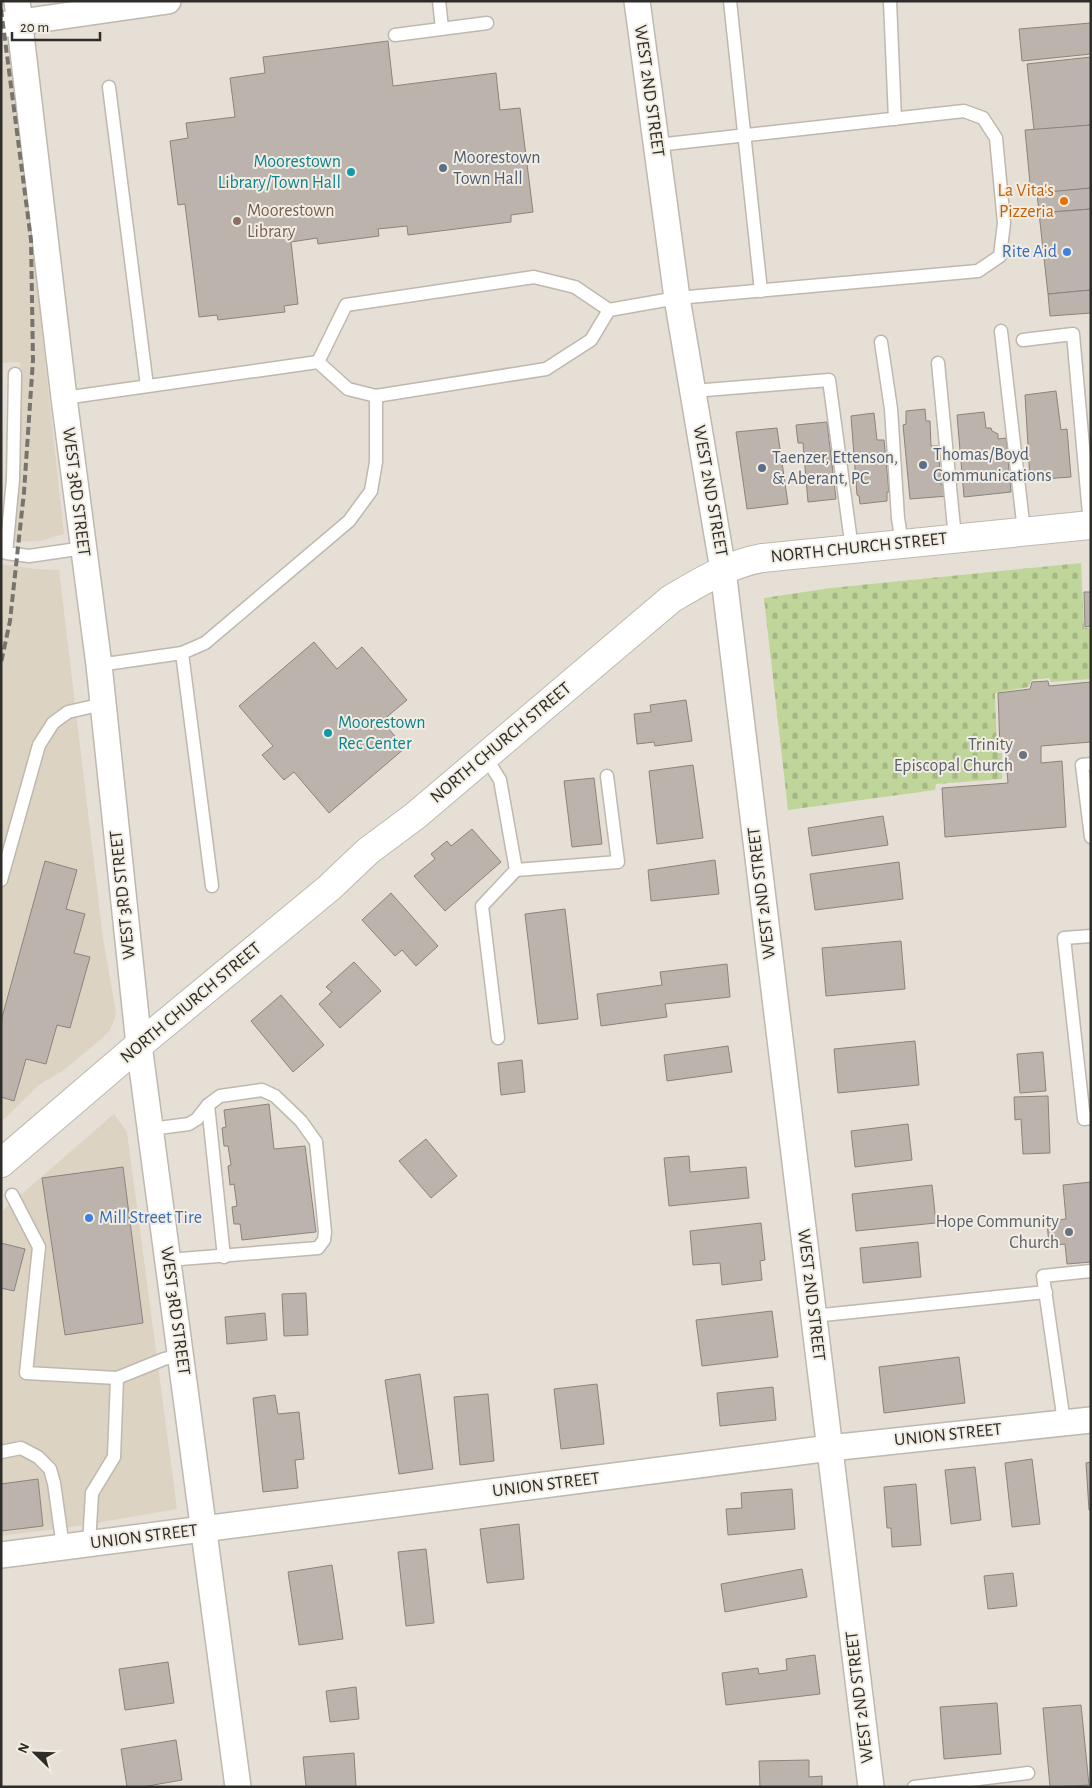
<svg xmlns="http://www.w3.org/2000/svg" width="1092" height="1788" viewBox="0 0 1092 1788" font-family="'Alegreya Sans',sans-serif">
	<defs>
		<pattern id="cemetery-stones" width="16" height="16" patternUnits="userSpaceOnUse" patternTransform="scale(1.25)"><rect width="16" height="16" fill="#bfd59a"/><path d="M2 7V4a2 2 0 0 1 4 0v3zM10 15v-3a2 2 0 0 1 4 0v3z" fill="#a4b785"/></pattern>
	</defs>
	<rect width="100%" height="100%" fill="#e5dfd5"/>
	<!-- built -->
	<g fill="#ddd3c3">
		<path d="M19,58l11,106 11,159 23,211 -24,7 -30,1 11,-166 -1,-14 -19,1v-301z"/>
		<path d="M1,564l34,5 24,1 44,368 13,75 -2,7 -4,10 -10,10 -39,32 -21,12 -39,38z"/>
		<path d="M114,1114l13,18 50,377 -92,16 -84,11v-324z"/>
	</g>
	<!-- cemetery -->
	<path fill="url(#cemetery-stones)" d="M1081,563l3,65h7v51l-40,3 -2,-4 -17,2 -4,7 -33,6 2,60h5v26l-66,5 -1,6 -147,20 -24,-212 67,-10z"/>
	<!-- building -->
	<g fill="#bcb4ac" stroke="#8b847c">
		<path d="M1091,23v31l-69,7 -3,-32z"/>
		<path d="M388,41l5,45 103,-13 4,37 20,-2 13,104 -22,3v7l-103,13 -1,-9 -29,3 1,7 -61,8 -1,-6 -26,4 7,62 -14,2 1,6 -67,8 -1,-5 -18,2 -14,-113 -7,1 -8,-64 18,-3 -2,-15 49,-6 -5,-39 35,-5 -2,-16z"/>
		<path d="M1091,57v68l-57,5 -7,-66z"/>
		<path d="M1091,125v63l-60,6 -6,-64z"/>
		<path d="M1091,188v21l-52,4 -2,-20z"/>
		<path d="M1091,209v81l-43,4 -9,-81z"/>
		<path d="M1091,290v23l-41,3 -2,-22z"/>
		<path d="M1056,391l5,39 6,-1 4,48 -41,3 -5,-85z"/>
		<path d="M925,409l1,12h4l1,25h7l3,39 6,-1 1,12 -38,3 -7,-74 3,-1v-13z"/>
		<path d="M984,412l2,16h5l1,3 6,3v5l8,-1 5,54 -47,5 -7,-82z"/>
		<path d="M874,413l3,27h7l5,52h-2v9l-27,3 -1,-8 -2,-1 -6,-79z"/>
		<path d="M827,422l9,77 -28,3 -5,-59h-5l-2,-18z"/>
		<path d="M777,428l11,76 -41,5 -11,-77z"/>
		<path d="M1084,592h7v34l-6,1z"/>
		<path d="M314,642l23,27 25,-22 45,53 -25,21 23,27 -76,65 -35,-41 -10,8 -22,-25 11,-9 -34,-40z"/>
		<path d="M1048,681l1,5 42,-4v60l-50,4v17l21,-2 4,66 -121,10 -3,-49 66,-5 -3,-35 -5,1 -2,-56 32,-4 2,-7z"/>
		<path d="M686,700l6,41 -37,5 -1,-4 -17,2 -3,-30 17,-2 -1,-7z"/>
		<path d="M693,765l10,73 -46,6 -8,-73z"/>
		<path d="M594,778l8,66 -30,3 -8,-66z"/>
		<path d="M883,816l5,29 -76,11 -4,-28z"/>
		<path d="M472,829l29,33 -56,49 -31,-35 21,-17 -4,-5 16,-13 4,5z"/>
		<path d="M715,860l4,34 -68,7 -3,-31z"/>
		<path d="M45,861l32,9 -11,39 19,5 -11,39 16,4 -20,71 -13,-3 -11,39 -20,-5 -12,42 -13,-4v-76z"/>
		<path d="M899,862l4,37 -88,11 -5,-36z"/>
		<path d="M391,893l47,53 -22,20 -14,-16 -7,6 -33,-36z"/>
		<path d="M565,909l13,110 -40,5 -13,-110z"/>
		<path d="M901,941l4,48 -79,7 -4,-48z"/>
		<path d="M354,962l27,29 -41,37 -21,-24 13,-12 -6,-5z"/>
		<path d="M727,964l3,33 -65,7 2,13 -66,9 -4,-32 65,-9 -2,-13z"/>
		<path d="M281,995l43,50 -31,27 -42,-51z"/>
		<path d="M915,1041l4,44 -81,8 -4,-44z"/>
		<path d="M728,1046l4,26 -65,9 -3,-26z"/>
		<path d="M1043,1052l3,39 -26,2 -3,-39z"/>
		<path d="M522,1060l3,32 -24,3 -3,-32z"/>
		<path d="M1048,1096l2,57 -27,1 -2,-35 -6,1 -1,-23z"/>
		<path d="M269,1104l5,45 31,-3 11,86 -74,8 -2,-16h-6l-2,-17 5,-1 -3,-22 -4,1 -2,-19 3,-1 -3,-19h-4l-2,-18 4,-1 -2,-17z"/>
		<path d="M908,1124l4,36 -57,7 -4,-36z"/>
		<path d="M426,1139l31,37 -26,22 -32,-37z"/>
		<path d="M689,1156l1,16 56,-5 3,31 -80,8 -5,-48z"/>
		<path d="M123,1167l20,156 -78,12 -23,-157z"/>
		<path d="M1091,1182v80l-24,2 -2,-20 -16,2 -2,-25 19,-2 -3,-34z"/>
		<path d="M932,1185l4,38 -80,8 -4,-37z"/>
		<path d="M761,1223l4,37 -5,1 2,19 -40,5 -2,-22 -27,2 -3,-34z"/>
		<path d="M918,1242l3,35 -58,6 -3,-35z"/>
		<path d="M1,1243l24,6 -11,42 -13,-3z"/>
		<path d="M306,1293l2,42 -24,1 -2,-42z"/>
		<path d="M772,1311l6,46 -76,9 -6,-46z"/>
		<path d="M265,1313l2,27 -40,4 -2,-27z"/>
		<path d="M959,1357l6,46 -81,10 -5,-46z"/>
		<path d="M420,1374l13,95 -34,5 -14,-94z"/>
		<path d="M597,1384l7,60 -43,5 -7,-60z"/>
		<path d="M773,1387l3,33 -56,6 -3,-33z"/>
		<path d="M488,1394l6,67 -34,4 -6,-68z"/>
		<path d="M275,1395l3,19 21,-2 5,47 -9,1 3,28 -35,4 -10,-94z"/>
		<path d="M1032,1459l8,65 -28,3 -7,-64z"/>
		<path d="M1091,1462v48h-2l-3,-47z"/>
		<path d="M975,1467l6,53 -30,4 -6,-54z"/>
		<path d="M38,1479l5,47 -42,5v-47z"/>
		<path d="M916,1484l5,61 -29,2 -1,-19h-4l-3,-41z"/>
		<path d="M792,1489l3,40 -67,6 -2,-26 16,-1 -1,-15z"/>
		<path d="M519,1524l5,55 -37,4 -7,-54z"/>
		<path d="M426,1549l8,74 -28,3 -8,-74z"/>
		<path d="M332,1565l11,74 -44,6 -11,-73z"/>
		<path d="M802,1569l5,28 -82,15 -4,-28z"/>
		<path d="M1013,1573l4,33 -29,3 -4,-33z"/>
		<path d="M815,1655l5,39 -94,11 -4,-32 36,-5 1,6 28,-4 -1,-11z"/>
		<path d="M168,1662l6,41 -49,7 -6,-41z"/>
		<path d="M356,1687l3,32 -29,3 -4,-31z"/>
		<path d="M997,1703l4,51 -57,5 -4,-52z"/>
		<path d="M1081,1705l8,80 -39,2 -7,-79z"/>
		<path d="M176,1740l6,40 -40,7h-15l-6,-38z"/>
		<path d="M354,1753l2,34h-50l-3,-30z"/>
		<path d="M809,1760v17l13,-1v11h-62l-1,-26z"/>
	</g>
	<g fill="none" stroke-linecap="round" stroke-linejoin="round">
		<defs>
			<g id="service">
				<path d="M439,1l3,27"/>
				<path d="M730,1l31,290"/>
				<path d="M890,1l5,118"/>
				<path d="M395,35l92,-12"/>
				<path d="M109,87l38,299"/>
				<path d="M1001,331l23,200"/>
				<path d="M1023,340l50,-6 17,191"/>
				<path d="M881,342l10,67 7,109 4,26"/>
				<path d="M318,362l28,-57 188,-28 41,10 34,23"/>
				<path d="M938,363l17,175"/>
				<path d="M15,374l-2,105 -7,74 23,3 55,-8"/>
				<path d="M693,391l136,-11 23,169"/>
				<path d="M376,396l170,-27 45,-29 18,-30 68,-12 301,-27 22,-15 4,-33 -8,-85 -13,-20 -19,-7 -307,34"/>
				<path d="M64,398l254,-36 30,27 28,7v66l-5,29 -22,30 -144,122 -23,10"/>
				<path d="M99,665l83,-12 30,233"/>
				<path d="M485,756l15,24 16,90 -34,36 16,132"/>
				<path d="M1091,764l-9,1 9,72"/>
				<path d="M516,870l102,-8 -11,-86"/>
				<path d="M1,880l38,-135 14,-22 15,-11 35,-8"/>
				<path d="M1091,936l-27,2 20,181 7,-1"/>
				<path d="M208,1105l16,152"/>
				<path d="M151,1129l38,-5 8,-5 11,-14 12,-9 42,-6 13,6 26,25 15,21 9,90 -1,8 -6,8 -150,12"/>
				<path d="M12,1195l27,52 -13,126 91,5"/>
				<path d="M813,1316l233,-24"/>
				<path d="M1064,1422l-21,-146 48,-5"/>
				<path d="M1,1452l20,-4 17,9 12,12 4,14 9,64"/>
				<path d="M89,1544l3,-51 22,-36 3,-79 47,-19 17,-4"/>
				<path d="M914,1787l114,-14"/>
			</g>
			<g id="minor">
				<path d="M17,1l47,397 35,267 40,380 99,742"/>
				<path d="M637,1l40,297 46,272 148,1217"/>
				<path d="M1,25l167,-24"/>
				<path d="M1,1555l829,-107 261,-28"/>
			</g>
			<path id="secondary" d="M1,1163l138,-118 190,-157 39,-37 47,-35 256,-217c29,-17 58,-35 91,-41l329,-33"/>
		</defs>
		<!-- service casing -->
		<use href="#service" stroke="#beb8af" stroke-width="15"/>
		<!-- minor casing -->
		<use href="#minor" stroke="#beb8af" stroke-width="28"/>
		<!-- secondary casing -->
		<use href="#secondary" stroke="#beb8af" stroke-width="30"/>
		<!-- service -->
		<use href="#service" stroke="#fff" stroke-width="12"/>
		<!-- minor -->
		<use href="#minor" stroke="#fff" stroke-width="25"/>
		<!-- secondary -->
		<use href="#secondary" stroke="#fff" stroke-width="28"/>
		<!-- rail -->
		<path stroke="#77746d" stroke-width="4" stroke-dasharray="8 4" stroke-linecap="butt" d="M1,9l30,231 2,120 -9,132 -14,129 -9,42"/>
	</g>
	<!-- markers -->
	<g fill="#5c6f8a" stroke="#f2ede3" stroke-width="2">
		<circle cx="443" cy="168" r="5"/>
		<circle cx="923" cy="465" r="5"/>
		<circle cx="762" cy="468" r="5"/>
	</g>
	<g fill="#0f9aa8" stroke="#f2ede3" stroke-width="2">
		<circle cx="351" cy="172" r="5"/>
		<circle cx="328" cy="733" r="5"/>
	</g>
	<circle fill="#e8710a" stroke="#f2ede3" stroke-width="2" cx="1064" cy="201" r="5"/>
	<circle fill="#8d6e63" stroke="#f2ede3" stroke-width="2" cx="237" cy="221" r="5"/>
	<g fill="#3f7fe0" stroke="#f2ede3" stroke-width="2">
		<circle cx="1067" cy="252" r="5"/>
		<circle cx="89" cy="1218" r="5"/>
	</g>
	<g fill="#6b7280" stroke="#f2ede3" stroke-width="2">
		<circle cx="1023" cy="755" r="5"/>
		<circle cx="1069" cy="1232" r="5"/>
	</g>
	<g text-anchor="middle" dominant-baseline="central" stroke-width="4" stroke-linejoin="round" paint-order="stroke">
		<!-- street labels -->
		<g font-size="18" fill="#2f2d29" stroke="#f2ede3">
			<text transform="translate(649 91) rotate(82)">WEST 2ND STREET</text>
			<text transform="translate(710 491) rotate(80)">WEST 2ND STREET</text>
			<text transform="translate(76 492) rotate(83)">WEST 3RD STREET</text>
			<text transform="translate(859 548) rotate(-6)">NORTH CHURCH STREET</text>
			<text transform="translate(501 743) rotate(-40)">NORTH CHURCH STREET</text>
			<text transform="translate(762 893) rotate(-97)">WEST 2ND STREET</text>
			<text transform="translate(123 895) rotate(-96)">WEST 3RD STREET</text>
			<text transform="translate(191 1003) rotate(-40)">NORTH CHURCH STREET</text>
			<text transform="translate(811 1295) rotate(83)">WEST 2ND STREET</text>
			<text transform="translate(175 1311) rotate(82)">WEST 3RD STREET</text>
			<text transform="translate(948 1435) rotate(-6)">UNION STREET</text>
			<text transform="translate(546 1485) rotate(-7)">UNION STREET</text>
			<text transform="translate(144 1537) rotate(-7)">UNION STREET</text>
			<text transform="translate(860 1697) rotate(-97)">WEST 2ND STREET</text>
		</g>
		<!-- service labels -->
		<g font-size="18" fill="#4e5e75" stroke="#f2ede3" text-anchor="start">
			<text x="453" y="158">Moorestown<tspan x="453" dy="21">Town Hall</tspan></text>
			<text x="933" y="455">Thomas/Boyd<tspan x="933" dy="21">Communications</tspan></text>
			<text x="772" y="458">Taenzer, Ettenson,<tspan x="772" dy="21">&amp; Aberant, PC</tspan></text>
		</g>
		<!-- culture labels -->
		<g font-size="18" fill="#0d838f" stroke="#f2ede3" text-anchor="end">
			<text x="341" y="162">Moorestown<tspan x="341" dy="21">Library/Town Hall</tspan></text>
			<text x="338" y="723" text-anchor="start">Moorestown<tspan x="338" dy="21">Rec Center</tspan></text>
		</g>
		<!-- food labels -->
		<g font-size="18" fill="#c56008" stroke="#f2ede3" text-anchor="end">
			<text x="1054" y="191">La Vita's<tspan x="1054" dy="21">Pizzeria</tspan></text>
		</g>
		<!-- education labels -->
		<g font-size="18" fill="#785e54" stroke="#f2ede3" text-anchor="start">
			<text x="247" y="211">Moorestown<tspan x="247" dy="21">Library</tspan></text>
		</g>
		<!-- shop labels -->
		<g font-size="18" fill="#366cbe" stroke="#f2ede3" text-anchor="end">
			<text x="1057" y="252">Rite Aid</text>
			<text x="99" y="1218" text-anchor="start">Mill Street Tire</text>
		</g>
		<!-- worship labels -->
		<g font-size="18" fill="#5b616d" stroke="#f2ede3" text-anchor="end">
			<text x="1013" y="745">Trinity<tspan x="1013" dy="21">Episcopal Church</tspan></text>
			<text x="1059" y="1222">Hope Community<tspan x="1059" dy="21">Church</tspan></text>
		</g>
	</g>
	<!-- border -->
	<rect width="1092" height="1788" fill="none" stroke="#2f2d29" stroke-width="5"/>
	<!-- north arrow -->
	<g transform="translate(35 1753) rotate(293)" stroke="#f2ede3" stroke-width="4" paint-order="stroke">
	<path d="M0-4L9 19L0 12L-9 19Z" fill="#2f2d29"/>
	<text y="-8" font-size="14" font-weight="bold" text-anchor="middle" fill="#2f2d29">N</text>
	</g>
	<!-- scale -->
	<path d="M12 32v8h88v-8" fill="none" stroke="#2f2d29" stroke-width="2.5"/>
	<text x="20" y="32" font-size="15" fill="#2f2d29" stroke="#f2ede3" stroke-width="4" paint-order="stroke">20 m</text>
</svg>
